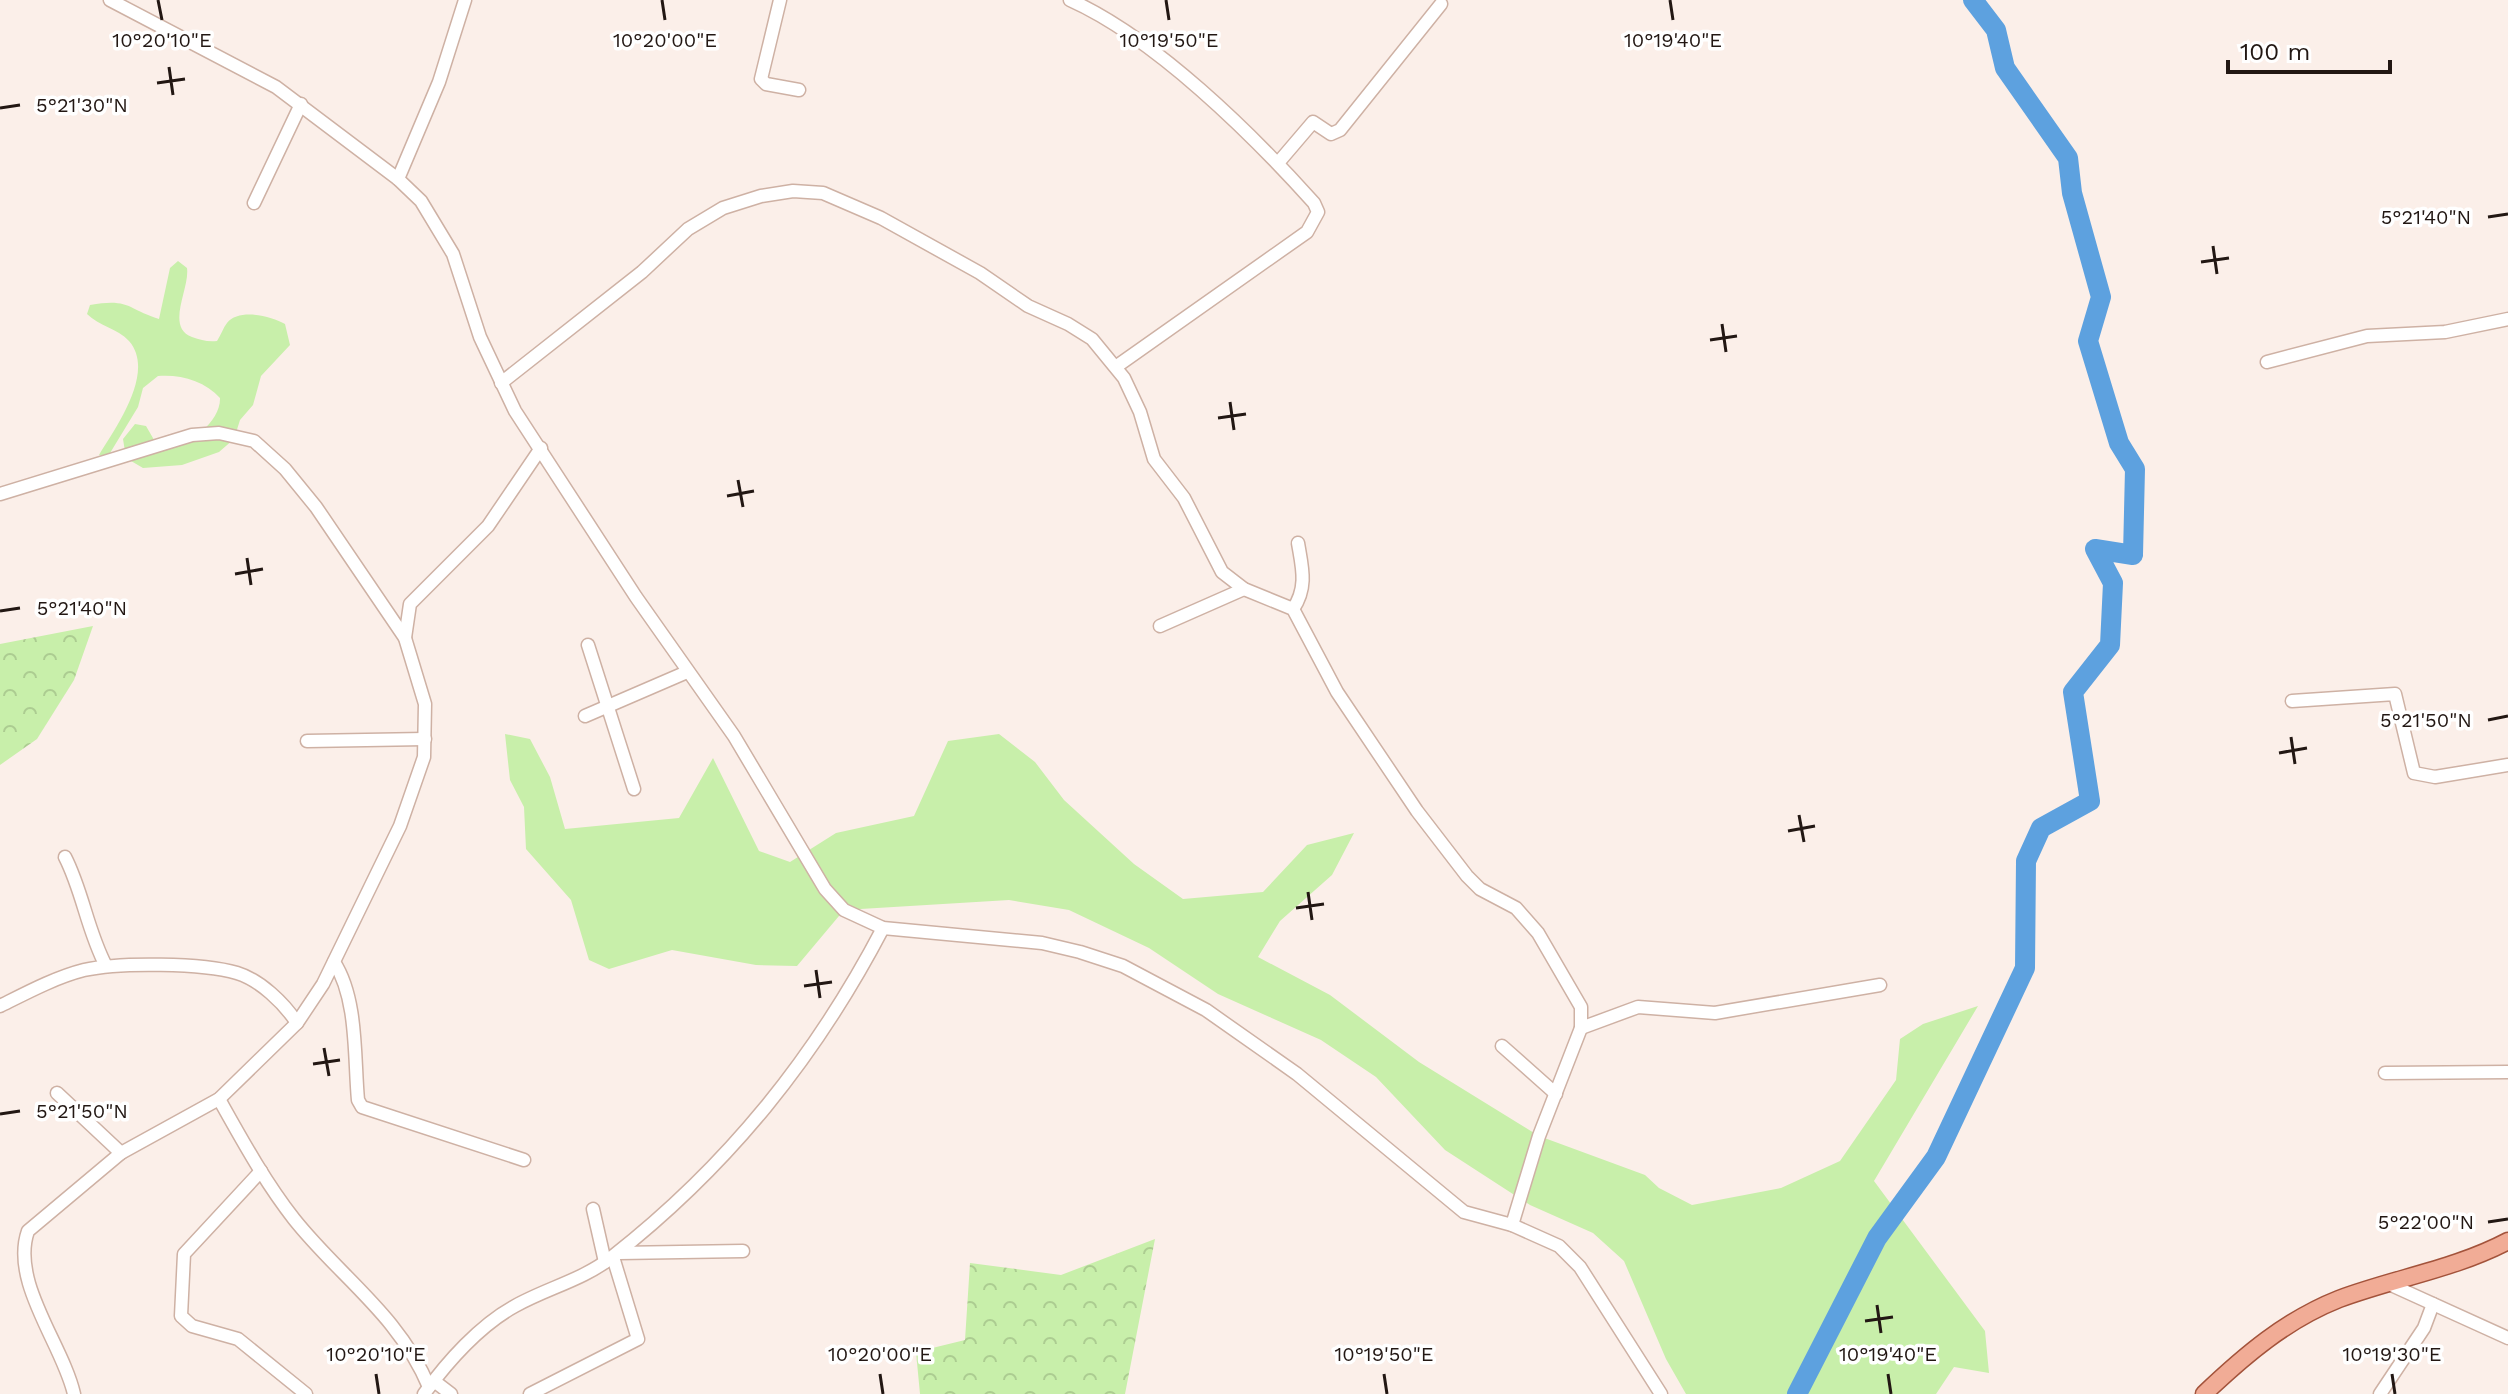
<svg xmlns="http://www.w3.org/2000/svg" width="2508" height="1394" viewBox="0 0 2508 1394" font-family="'Work Sans',sans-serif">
	<defs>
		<pattern id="forest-crowns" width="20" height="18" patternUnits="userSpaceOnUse" patternTransform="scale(2)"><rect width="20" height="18" fill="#c8efaa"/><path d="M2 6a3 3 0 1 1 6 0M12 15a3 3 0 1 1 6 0" fill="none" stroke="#accc91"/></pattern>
	</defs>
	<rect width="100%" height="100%" fill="#fbefe9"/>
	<!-- green -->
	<g fill="#c8efaa">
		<path d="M178,261l9,7c3,21 -22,59 5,69 9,3 15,5 25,4 4,-6 6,-13 10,-18 12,-15 44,-7 58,1l5,21 -29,31 -8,29 -13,15 -6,19 -15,13 -37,13 -39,3 -17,-10 -3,-19 12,-15 11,2 11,19c25,7 64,-21 63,-47 -15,-17 -40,-24 -62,-22l-15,12 -5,19 -31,51 -8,-3c17,-28 57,-83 30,-114 -12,-13 -30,-15 -42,-27l3,-9c40,-7 37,4 69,14l11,-51z"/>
		<path d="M505,734l25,5 20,38 15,52 114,-11 34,-60 46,93 31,11 46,-29 78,-17 34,-75 51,-7 36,28 29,38 70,64 49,35 80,-7 44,-47 47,-12 -22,42 -52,46 -22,36 72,38 89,67 120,74 106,39 14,13 33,17 89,-17 59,-27 56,-81 4,-41 23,-15 55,-18 -104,175 111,150 4,42 -35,-6 -18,27h-250l-20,-35 -42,-98 -31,-28 -63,-28 -85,-55 -69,-73 -55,-37 -103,-46 -69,-46 -80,-38 -60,-10 -165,10 -47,56 -41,-1 -84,-15 -63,19 -20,-9 -18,-60 -45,-51 -2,-42 -14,-27z"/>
	</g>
	<!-- forest -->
	<g fill="url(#forest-crowns)">
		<path d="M93,626l-19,54 -37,59 -37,26v-121z"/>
		<path d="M1155,1239l-30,155h-205l-4,-42 49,-12 5,-77 91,12z"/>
	</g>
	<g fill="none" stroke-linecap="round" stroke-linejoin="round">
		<!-- river -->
		<path stroke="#5da1df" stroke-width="20" d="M1797,1394l80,-156 59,-81 89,-189 1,-107 15,-33 49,-27 -17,-109 37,-47 3,-62 -18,-34 38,6 2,-86 -16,-26 -31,-102 13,-44 -29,-104 -4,-35 -63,-90 -9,-38 -23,-30"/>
		<defs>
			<g id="minor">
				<path d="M110,0l166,87 122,92 23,22 32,53 27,83 35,74 121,186 98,139 91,153 19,21 39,18 159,15 38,9 43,14 83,44 91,64 167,138 48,13 47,21 21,21 81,127"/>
				<path d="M780,0l-19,79 5,5 33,6"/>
				<path d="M1070,0c85,38 182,134 244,203l4,9 -11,20 -190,134"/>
				<path d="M1278,163l35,-41 18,12 9,-4 101,-126"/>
				<path d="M398,179l41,-97 26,-82"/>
				<path d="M254,203l47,-99"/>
				<path d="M2267,362l100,-26 78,-4 63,-13"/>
				<path d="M501,383l141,-111 46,-43 35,-21 38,-12 32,-5 30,2 58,25 99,55 48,33 40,18 24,15 32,39 16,34 14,47 30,39 38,74 22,17 49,20 44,83 80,119 50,65 13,13 36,19 22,25 43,74v21l-42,108 -27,89"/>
				<path d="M0,494l192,-59 27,-2 35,8 31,28 31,38 89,131 20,66 -1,53 -24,69 -77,158 -26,39 -78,76 -98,54 -93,78c-18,51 35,114 46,163"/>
				<path d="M1293,609c15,-22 9,-42 5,-66"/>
				<path d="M1160,626l84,-37"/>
				<path d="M405,638l5,-34 78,-78 53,-78"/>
				<path d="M588,645l46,144"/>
				<path d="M2292,701l103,-7 19,79 21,4 73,-12"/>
				<path d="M585,716l102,-44"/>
				<path d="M307,741l118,-2"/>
				<path d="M65,857c18,35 22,73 41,109"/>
				<path d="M334,962c24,37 20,96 24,138l4,7 162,53"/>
				<path d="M0,1006c26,-13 56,-29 84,-36 35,-8 119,-7 153,3 23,7 47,30 60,50"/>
				<path d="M1581,1028l57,-21 77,6 165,-28"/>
				<path d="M1502,1046l54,48"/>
				<path d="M2385,1073l123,-1"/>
				<path d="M57,1093l64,60"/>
				<path d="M219,1099c23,41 46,83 75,120 46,58 105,96 135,168"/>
				<path d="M261,1171l-77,83 -3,62 11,10 46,13 68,55"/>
				<path d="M593,1209l12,53"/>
				<path d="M619,1253l124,-2"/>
				<path d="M2389,1284l119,54"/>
				<path d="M434,1381l17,13"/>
				<path d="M424,1394c23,-32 56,-69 91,-88 32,-18 68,-26 97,-49 116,-91 203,-199 271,-329"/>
				<path d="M530,1394l108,-55 -25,-82"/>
				<path d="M2380,1394l44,-66 9,-24"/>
			</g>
			<path id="major" d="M2204,1394c41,-39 82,-74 135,-95 56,-21 116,-30 169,-58"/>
		</defs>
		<!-- minor casing -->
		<use href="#minor" stroke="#ceb1a4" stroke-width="15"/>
		<!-- major casing -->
		<use href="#major" stroke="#a3533b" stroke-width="19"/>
		<!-- minor -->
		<use href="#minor" stroke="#fff" stroke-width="12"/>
		<!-- major -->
		<use href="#major" stroke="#f1ac96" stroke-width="16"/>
	</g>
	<!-- ticks -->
	<path fill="none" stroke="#221713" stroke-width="3" d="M158,0l4,20M662,0l3,20M1166,0l3,20M1670,0l3,20M169,67l4,28M157,83l28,-4M0,108l20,-3M2488,217l20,-3M2213,246l4,28M2201,262l28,-4M1722,324l4,28M1710,340l27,-4M1230,402l4,28M1218,418l28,-4M738,480l5,27M727,496l27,-5M247,558l4,27M235,574l28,-5M0,611l20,-3M2488,720l20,-4M2291,737l4,27M2279,753l28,-5M1799,815l5,27M1788,831l27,-5M1308,892l4,28M1296,908l28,-4M816,970l4,28M804,986l28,-4M324,1048l5,28M313,1064l27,-4M0,1114l20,-3M2488,1222l20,-3M1877,1305l4,28M1865,1321l28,-4M376,1374l3,20M880,1374l3,20M1384,1374l3,20M1888,1374l3,20M2392,1374l3,20"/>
	<g font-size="20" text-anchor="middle" fill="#221713" stroke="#fff" stroke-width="7" stroke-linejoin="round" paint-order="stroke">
		<text x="162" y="47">10°20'10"E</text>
		<text x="665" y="47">10°20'00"E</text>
		<text x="1169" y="47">10°19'50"E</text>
		<text x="1673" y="47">10°19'40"E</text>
		<text x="82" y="112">5°21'30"N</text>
		<text x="2426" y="224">5°21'40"N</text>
		<text x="82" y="615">5°21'40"N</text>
		<text x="2426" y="727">5°21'50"N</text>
		<text x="82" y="1118">5°21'50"N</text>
		<text x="2426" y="1229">5°22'00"N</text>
		<text x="376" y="1361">10°20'10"E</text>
		<text x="880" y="1361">10°20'00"E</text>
		<text x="1384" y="1361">10°19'50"E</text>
		<text x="1888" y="1361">10°19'40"E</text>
		<text x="2392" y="1361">10°19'30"E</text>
	</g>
	<!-- scale -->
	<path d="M2228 60v12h162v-12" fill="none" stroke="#221713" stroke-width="4"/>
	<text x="2240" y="60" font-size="24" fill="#221713" stroke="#ffffff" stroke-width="6" paint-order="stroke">100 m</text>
</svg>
